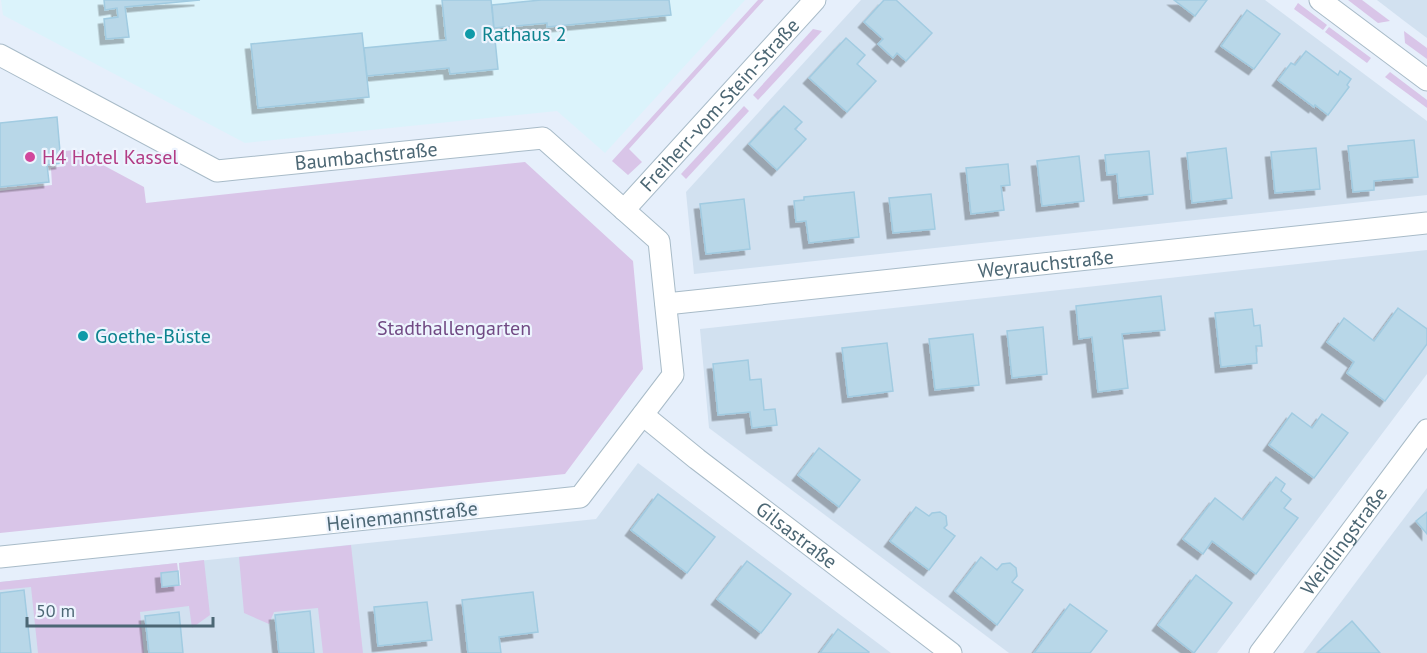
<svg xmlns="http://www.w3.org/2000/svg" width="1427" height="653" viewBox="0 0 1427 653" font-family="'PT Sans',sans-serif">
	<defs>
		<filter id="shadow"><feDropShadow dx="-5.5" dy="5.5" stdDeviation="0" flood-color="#0004"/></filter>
	</defs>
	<rect width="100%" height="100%" fill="#e6effb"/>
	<!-- residential -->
	<g fill="#d2e1f0">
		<path d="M861,0h404l162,121v74l-733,79 -8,-82z"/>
		<path d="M1377,0h50v38l-24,-18z"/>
		<path d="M1427,250v124l-210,279h-208l-300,-225 -9,-99z"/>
		<path d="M638,463l253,190h-891v-71l177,-19 1,8 -17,2 1,13 19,-1 -2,-22 417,-44z"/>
		<path d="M1427,488v165h-124l77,-103z"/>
	</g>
	<!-- commercial -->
	<path fill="#dbf3fb" d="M1,0h744l-140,153 -48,-42 -312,32 -242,-128z"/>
	<!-- green -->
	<g fill="#d9c5e8">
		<path d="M758,0h6l-135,149 13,13 -14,13 -16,-14z"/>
		<path d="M1348,0h14l28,21 -12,2z"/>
		<path d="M1298,3l29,22 -4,5 -29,-21z"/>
		<path d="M1329,27l42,31 -4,5 -42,-31z"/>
		<path d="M813,29l9,2 -64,69 -5,-5z"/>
		<path d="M1404,31l23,17v11l-22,-16z"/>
		<path d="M1390,72l37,28v8l-42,-31z"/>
		<path d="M744,106l5,5 -63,68 -5,-5z"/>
		<path d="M75,150l69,37 2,16 379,-41 108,99 10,108 -78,105 -565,59v-342l52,-6 -1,-17 14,-2 -1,-15z"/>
		<path d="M351,545l12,108h-40l-5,-45 -44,4 -5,12 -25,-11 -5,-56z"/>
		<path d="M204,560l6,55 -18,13 -3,-22 -49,6 4,41h-106l-7,-66 -31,3v-8l177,-19 1,8 -17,2 1,13 19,-1 -2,-22z"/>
	</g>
	<!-- building -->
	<g fill="#b8d7e8" stroke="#a1cbe1" stroke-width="1.5" filter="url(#shadow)">
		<path d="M104,0h96l-75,7 4,30 -23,2 -2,-20 14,-2 -1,-9 -12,2z"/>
		<path d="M442,0h49l7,69 -48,5 -1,-6 -82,8 -3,-28 82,-8z"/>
		<path d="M541,0h128l2,15 -124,12v-4l-53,5 -2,-23z"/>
		<path d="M884,0h12l36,33 -26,28 -9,-8 -4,5 -15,-14 5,-5 -19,-17z"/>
		<path d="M1174,0h33l-12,16z"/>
		<path d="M1247,10l33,24 -26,35 -33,-23z"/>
		<path d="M362,33l7,64 -111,11 -7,-64z"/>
		<path d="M846,38l19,17 -8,9 19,17 -29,31 -38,-34z"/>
		<path d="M1306,51l32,24 2,-4 11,8 -4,6 2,2 -21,28 -13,-10 -1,2 -36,-27 13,-17 4,2z"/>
		<path d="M784,106l18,16 -7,7 11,10 -29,31 -28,-26z"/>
		<path d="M57,117l4,46 -14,2 2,17 -49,5v-64z"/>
		<path d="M1414,140l4,37 -44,4v9l-21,2 -5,-46z"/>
		<path d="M1226,148l6,50 -40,5 -5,-50z"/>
		<path d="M1316,148l4,41 -45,4 -4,-41z"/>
		<path d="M1149,151l4,43 -34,4 -2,-24 -10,1 -2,-20z"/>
		<path d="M1079,156l5,45 -42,5 -5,-45z"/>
		<path d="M1008,164l2,21 -9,1 3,24 -33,4 -5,-46z"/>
		<path d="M854,192l5,45 -50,6 -3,-22 -10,1 -2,-21 10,-1v-3z"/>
		<path d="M931,194l4,35 -42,4 -4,-35z"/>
		<path d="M744,199l6,50 -44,5 -6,-50z"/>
		<path d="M1161,296l4,34 -43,4 6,54 -30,4 -6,-55 -13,2 -3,-33z"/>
		<path d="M1398,308l29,21v15l-42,57 -38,-28 7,-11 -27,-20 17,-24 30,23z"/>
		<path d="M1252,309l2,17 6,-1 2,21h-6l1,17 -36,4 -6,-54z"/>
		<path d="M1043,327l4,47 -35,4 -5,-47z"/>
		<path d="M973,334l6,51 -44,5 -6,-51z"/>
		<path d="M887,343l6,48 -45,6 -6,-49z"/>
		<path d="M748,360l2,20 11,-1 3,31 11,-1 2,16 -25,3 -2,-16 -32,3 -5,-51z"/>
		<path d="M1292,413l20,15 10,-14 26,19 -34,45 -45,-33z"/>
		<path d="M819,448l41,32 -21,27 -41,-32z"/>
		<path d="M1276,477l9,7 -4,7 10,8 -7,9 14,10 -42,56 -44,-33 -9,13 -20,-15 32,-41 28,22z"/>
		<path d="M658,494l57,43 -28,36 -56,-43z"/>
		<path d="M916,507l13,9 3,-3 8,-1 6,4 1,9 -3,3 11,8 -26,34 -39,-29z"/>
		<path d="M1427,512v22l-11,-13z"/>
		<path d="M981,557l16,13 5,-6 8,-1 6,5 1,8 -5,6 11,8 -26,35 -42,-34z"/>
		<path d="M747,561l44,33 -30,39 -44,-34z"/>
		<path d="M178,571l1,14 -17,2 -1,-14z"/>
		<path d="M1196,575l36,28 -38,50 -36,-28z"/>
		<path d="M24,590l7,63h-31v-60z"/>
		<path d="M533,592l5,40 -39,5 2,16h-33l-6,-53z"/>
		<path d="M427,602l5,38 -54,6 -4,-39z"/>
		<path d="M1070,604l37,27 -17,22h-56z"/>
		<path d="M310,611l4,42h-35l-4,-38z"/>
		<path d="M179,612l4,41h-34l-4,-37z"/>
		<path d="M1352,621l28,32h-61l-1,-1z"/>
		<path d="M838,629l31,23 -1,1h-48z"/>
	</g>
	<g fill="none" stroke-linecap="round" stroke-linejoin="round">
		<defs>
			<g id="minor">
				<path d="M1320,0l107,80"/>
				<path id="s1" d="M0,55l217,116 326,-33 116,103 14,134 -93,122 -580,60"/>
				<path id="s2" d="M624,210l191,-210"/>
				<path id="s3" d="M666,304l761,-81"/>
				<path id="s4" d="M643,415l54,44 254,194"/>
				<path id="s5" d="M1260,653l167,-223"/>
			</g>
		</defs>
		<!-- minor casing -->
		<use href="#minor" stroke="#a8bbc8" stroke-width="23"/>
		<!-- minor -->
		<use href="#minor" stroke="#fff" stroke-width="21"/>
	</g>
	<!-- markers -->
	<g fill="#0f9aa8" stroke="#edf4fe" stroke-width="2">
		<circle cx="470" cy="34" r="6"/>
		<circle cx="83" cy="336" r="6"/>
	</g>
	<circle fill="#d1479c" stroke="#edf4fe" stroke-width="2" cx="30" cy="157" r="6"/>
	<g text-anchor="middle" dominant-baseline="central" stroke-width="4.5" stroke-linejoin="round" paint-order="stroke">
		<!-- culture labels -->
		<g font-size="20" fill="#0d838f" stroke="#edf4fe" text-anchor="start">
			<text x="482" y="34">Rathaus 2</text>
			<text x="95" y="336">Goethe-Büste</text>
		</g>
		<!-- street labels -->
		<g font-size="20" fill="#4c6774" stroke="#edf4fe">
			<text stroke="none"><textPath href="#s2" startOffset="142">Freiherr-vom-Stein-Straße</textPath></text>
			<text stroke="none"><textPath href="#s1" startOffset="396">Baumbachstraße</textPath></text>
			<text stroke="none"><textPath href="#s3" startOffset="382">Weyrauchstraße</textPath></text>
			<text transform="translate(402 516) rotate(-6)">Heinemannstraße</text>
			<text stroke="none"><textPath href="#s4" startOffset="195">Gilsastraße</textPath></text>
			<text stroke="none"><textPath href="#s5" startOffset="140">Weidlingstraße</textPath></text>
		</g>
		<!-- hotel labels -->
		<g font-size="20" fill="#b23c85" stroke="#edf4fe" text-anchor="start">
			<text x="42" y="157">H4 Hotel Kassel</text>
		</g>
		<!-- park labels -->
		<g font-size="20" fill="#714a84" stroke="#edf4fe">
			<text x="454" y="328">Stadthallengarten</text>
		</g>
	</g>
	<!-- scale -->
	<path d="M27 617v9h186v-9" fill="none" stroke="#4c6774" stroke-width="3"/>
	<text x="36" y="617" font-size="18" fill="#4c6774" stroke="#edf4fe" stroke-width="4.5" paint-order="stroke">50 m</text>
</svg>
